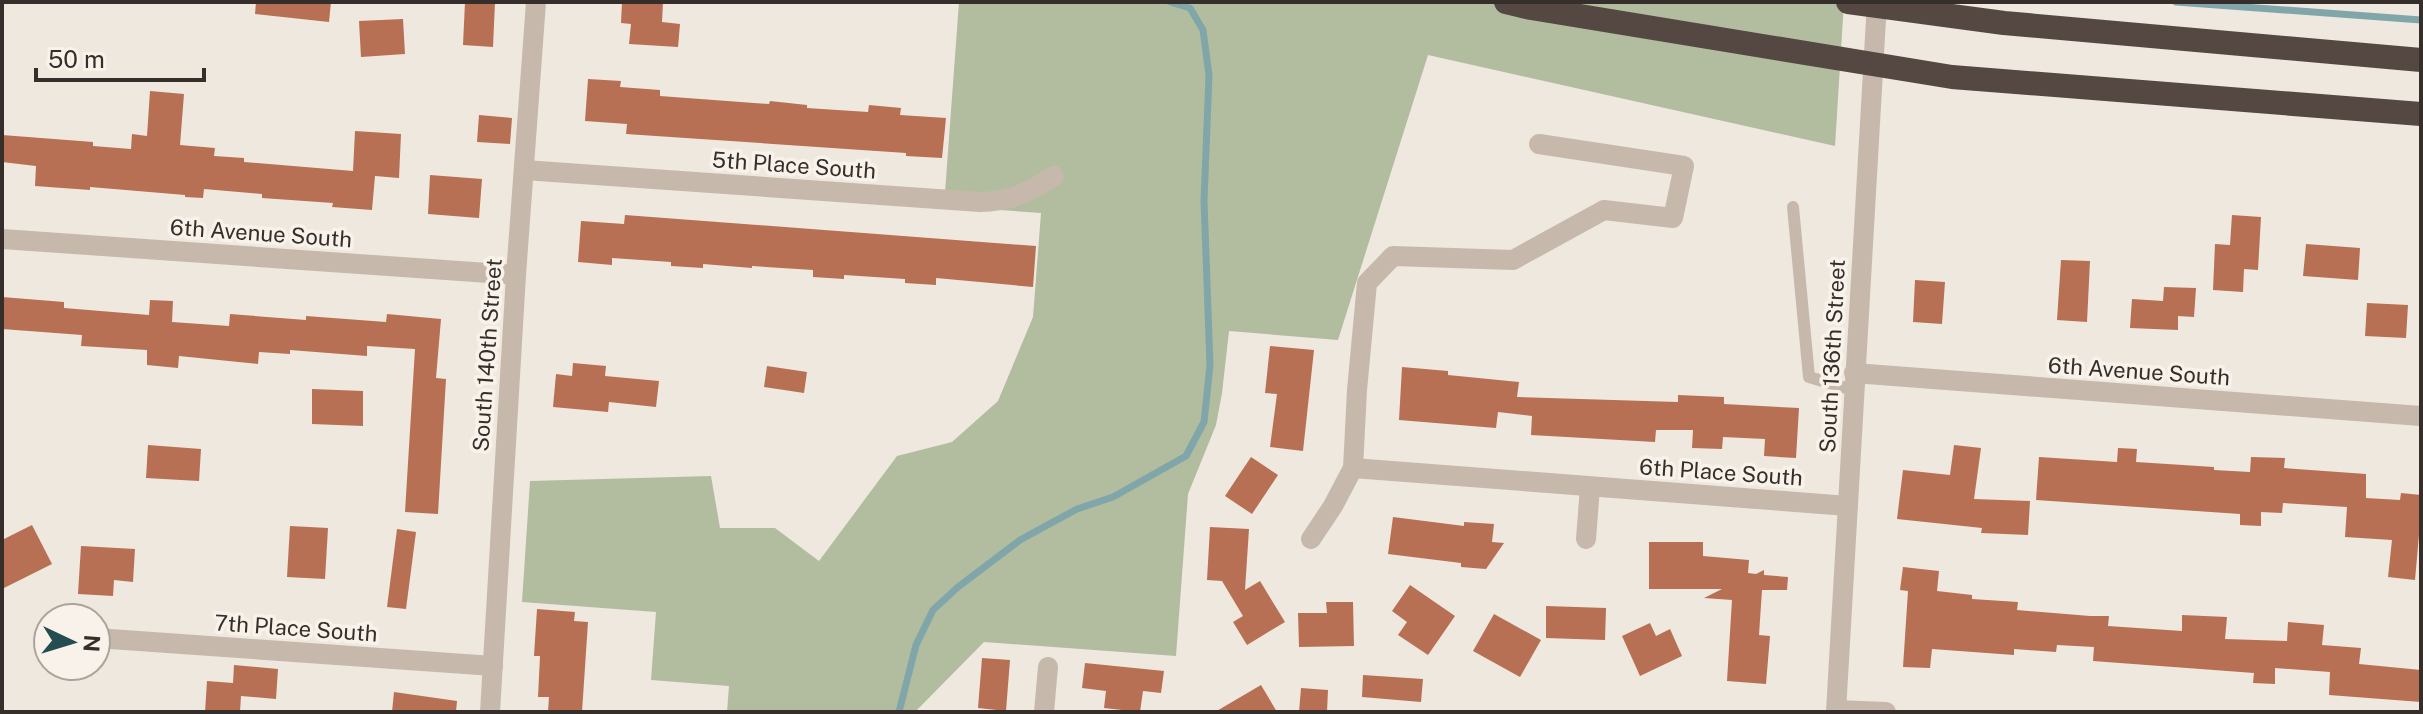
<svg xmlns="http://www.w3.org/2000/svg" width="2423" height="714" viewBox="0 0 2423 714" font-family="'Public Sans',sans-serif">
	<rect width="100%" height="100%" fill="#efe8de"/>
	<!-- green -->
	<path fill="#b2bda0" d="M959,2h885l-9,144 -407,-91 -90,285 -109,-9 -7,62 -6,32 -28,69 -12,162 -192,-14 -69,70h-188l2,-26 -78,-6 5,-68 -134,-10 8,-121 181,-5 9,52h55l44,33 78,-105 55,-14 46,-41 35,-84 8,-104 -97,-7z"/>
	<g fill="none" stroke-linecap="round" stroke-linejoin="round">
		<!-- stream -->
		<g stroke="#80a6a9" stroke-width="7">
			<path d="M2176,2l245,18"/>
			<path d="M899,712l17,-67 17,-35 25,-23 62,-47 57,-31 36,-12 73,-41 18,-34 6,-57 -6,-164 5,-126 -6,-45 -13,-22 -20,-6"/>
		</g>
	</g>
	<!-- building -->
	<g fill="#b77054">
		<path d="M256,2h75l-2,20 -74,-8z"/>
		<path d="M465,2h30l-2,45 -30,-2z"/>
		<path d="M622,2h41l-1,20 18,2 -2,23 -49,-3 2,-20 -10,-1z"/>
		<path d="M403,19l2,35 -44,3 -2,-36z"/>
		<path d="M588,79l33,2 -1,6 40,3v6l109,8 1,-3 37,4v3l61,4 1,-7 32,3 -1,7 46,3 -4,40 -36,-2v-3l-280,-19 1,-10 -42,-3z"/>
		<path d="M150,91l34,3 -4,51 35,3 -1,8 30,2v4l109,9 2,-40 46,3 -2,44 -24,-2 -3,34 -40,-3 1,-4 -71,-5v-4l-58,-5 -1,9 -18,-1v-2l-95,-8v3l-55,-4 1,-20 -34,-4v-27l91,7v4l38,3 1,-15 15,2z"/>
		<path d="M479,115l33,3 -2,26 -33,-2z"/>
		<path d="M430,175l52,4 -3,39 -51,-4z"/>
		<path d="M625,215l411,31 -3,41 -97,-9v7l-31,-2v-4l-61,-4v4l-31,-2v-7l-61,-4v2l-49,-4v4l-32,-2v-4l-59,-4v7l-34,-3 3,-41 43,3z"/>
		<path d="M2232,215l29,2 -3,53 -14,-1 -1,23 -30,-2 2,-46 15,1z"/>
		<path d="M2306,244l54,4 -2,32 -55,-4z"/>
		<path d="M2061,260l29,1 -3,61 -30,-2z"/>
		<path d="M1915,280l30,2 -3,42 -29,-2z"/>
		<path d="M2164,287l32,1 -2,29 -16,-1v14l-48,-2 2,-29 31,2z"/>
		<path d="M2,297l62,5v6l85,7 1,-15 23,1 -1,21 57,4 1,-12 76,6v-4l80,6 1,-8 54,5 -5,59 10,1 -8,135 -33,-2 10,-163 -48,-3v10l-77,-6v4l-31,-2 -1,12 -79,-8 -1,12 -31,-3v-15l-66,-4 1,-11 -80,-6z"/>
		<path d="M2367,303l41,2 -2,33 -41,-2z"/>
		<path d="M1270,346l44,4 -11,101 -33,-4 7,-53 -12,-1z"/>
		<path d="M573,363l33,3 -1,10 54,5 -3,26 -47,-5 -1,10 -55,-5 3,-33 16,2z"/>
		<path d="M767,366l40,6 -3,21 -40,-6z"/>
		<path d="M1402,367l46,4v4l71,7 -2,15 161,5v-7l46,2v7l75,4 -3,50 -32,-2 1,-17 -42,-2 -1,12 -30,-1 1,-18h-37l-1,12 -124,-7 1,-19 -34,-4 -2,16 -97,-8z"/>
		<path d="M312,389l51,2v35l-51,-2z"/>
		<path d="M148,445l53,4 -2,32 -53,-3z"/>
		<path d="M1954,445l27,3 -7,51 56,2 -2,34 -47,-2 1,-5 -85,-9 6,-49 47,5z"/>
		<path d="M2118,448l19,1 -1,13 78,5v3l36,2 1,-15 34,1 -1,10 82,6v24l34,2 1,-7 20,2v41l-2,-1 -4,45 -27,-3 4,-37 -47,-3 2,-30 -64,-4 -1,10 -21,-1v14l-21,-1v-11l-204,-14 3,-43 78,5z"/>
		<path d="M1251,457l27,18 -26,39 -27,-18z"/>
		<path d="M1393,517l71,9v-4l30,2 -2,18 12,1 -18,26 -25,-2v-4l-73,-9z"/>
		<path d="M32,525l20,39 -50,25v-49z"/>
		<path d="M290,526l38,2 -3,51 -38,-2z"/>
		<path d="M1210,527l39,2 -4,61 15,-9 25,41 -38,23 -14,-23 10,-6 -21,-35 -15,-1z"/>
		<path d="M397,529l19,3 -10,77 -19,-2z"/>
		<path d="M1649,542h54v14l46,4 -1,13 8,1 8,-4v5l24,2 -1,13h-25l-3,45 11,1 -4,48 -39,-3 5,-81 -28,-2 18,-9h-73z"/>
		<path d="M81,546l54,3 -2,33 -19,-2 -1,16 -35,-2z"/>
		<path d="M1903,567l36,4 -2,20 35,4v4l46,3 -1,8 73,6h19l-1,10 74,5v-16l45,2 -2,22 62,2 1,-19 36,3 -2,20 39,3 -2,16 62,6v32l-92,-7 1,-23 -55,-4v16l-22,-1 1,-10 -161,-12 1,-14 -37,-2 -1,7 -42,-3v6l-82,-6 -2,19 -27,-1 5,-76 -8,-1z"/>
		<path d="M1410,585l45,31 -27,39 -30,-20 9,-13 -15,-11z"/>
		<path d="M1326,602h27l1,44 -55,1 -1,-34h29z"/>
		<path d="M1546,606l60,2 -1,32 -59,-2z"/>
		<path d="M537,609l38,3 -1,9 14,1 -6,90h-34l1,-15h-11l2,-41h-6z"/>
		<path d="M1494,614l47,26 -21,37 -47,-26z"/>
		<path d="M1650,623l6,13 14,-7 12,27 -42,20 -18,-40z"/>
		<path d="M982,658l28,2 -4,51 -28,-3z"/>
		<path d="M1085,663l79,8 -3,22 -18,-2 -3,21 -36,-4 2,-17 -24,-3z"/>
		<path d="M234,665l44,4 -2,30 -35,-3 -1,16h-35l2,-31 26,2z"/>
		<path d="M1363,675l60,4 -2,23 -59,-5z"/>
		<path d="M1261,685l16,27h-62z"/>
		<path d="M1301,688l27,2 -1,22h-28z"/>
		<path d="M394,692l63,9 -1,11h-64z"/>
	</g>
	<g fill="none" stroke-linecap="round" stroke-linejoin="round">
		<!-- service -->
		<path stroke="#c6b9ab" stroke-width="12" d="M1793,207l16,170 44,13"/>
		<!-- minor -->
		<g stroke="#c6b9ab" stroke-width="20">
			<path d="M524,170l456,32c32,-1 47,-9 74,-26"/>
			<path d="M2,239l514,36"/>
			<path d="M1854,373l567,43"/>
			<path d="M1353,468l495,38"/>
			<path d="M1311,539l22,-33 20,-38 4,-78 10,-107 26,-27 120,4 91,-50 69,8 11,-52 -145,-22"/>
			<path d="M1586,539l4,-52"/>
			<path d="M96,638l397,28"/>
			<path d="M1836,710l50,2"/>
			<path d="M490,712l26,-437 20,-273"/>
			<path d="M1044,712l4,-45"/>
		</g>
		<!-- tertiary -->
		<path stroke="#c6b9ab" stroke-width="20" d="M1836,712l41,-710"/>
		<!-- motorway -->
		<g stroke="#554842" stroke-width="24">
			<path d="M1506,2l25,6 421,69 469,37"/>
			<path d="M1848,2l156,21 417,37"/>
		</g>
	</g>
	<g text-anchor="middle" dominant-baseline="central" stroke-width="7" stroke-linejoin="round" paint-order="stroke">
		<!-- street labels -->
		<g font-size="22" fill="#352e2a" stroke="#f8f2ea">
			<text transform="translate(794 165) rotate(4)">5th Place South</text>
			<text transform="translate(261 233) rotate(4)">6th Avenue South</text>
			<text transform="translate(487 355) rotate(-86)">South 140th Street</text>
			<text transform="translate(1832 356) rotate(-87)">South 136th Street</text>
			<text transform="translate(2139 371) rotate(4)">6th Avenue South</text>
			<text transform="translate(1721 472) rotate(4)">6th Place South</text>
			<text transform="translate(296 628) rotate(4)">7th Place South</text>
		</g>
	</g>
	<!-- border -->
	<rect width="2423" height="714" fill="none" stroke="#352e2a" stroke-width="8"/>
	<!-- north arrow -->
	<g transform="translate(72 642) rotate(94)"><circle r="38" fill="#f8f2ea" stroke="#aaa49d" stroke-width="2"/>
	<path d="M0-6L14 30L0 20L-14 30Z" fill="#244d52"/>
	<text y="-12" font-size="22" font-weight="bold" text-anchor="middle" fill="#352e2a">N</text>
	</g>
	<!-- scale -->
	<path d="M36 68v12h168v-12" fill="none" stroke="#352e2a" stroke-width="4"/>
	<text x="48" y="68" font-size="24" fill="#352e2a" stroke="#f8f2ea" stroke-width="6" paint-order="stroke">50 m</text>
</svg>
